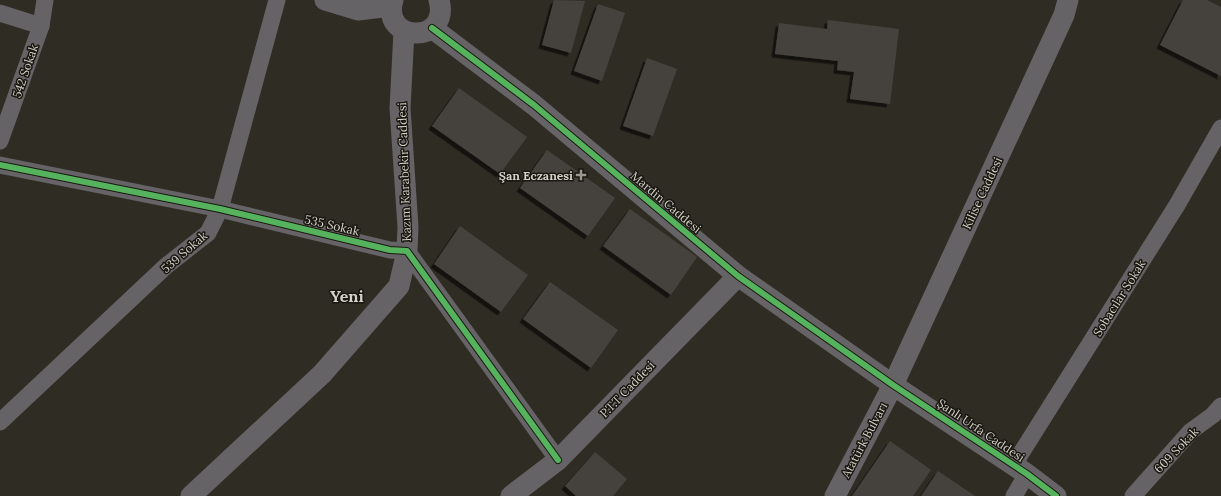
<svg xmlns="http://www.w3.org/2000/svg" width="1221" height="496" viewBox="0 0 1221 496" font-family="Lora,serif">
	<defs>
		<filter id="shadow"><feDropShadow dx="-3.5" dy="3.5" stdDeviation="0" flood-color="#0009"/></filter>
	</defs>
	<rect width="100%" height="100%" fill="#2f2c24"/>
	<!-- building -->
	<g fill="#45433c" filter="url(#shadow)">
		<path d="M554,0l31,1 -14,52 -29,-8z"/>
		<path d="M1183,0h24l14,7v69l-61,-31z"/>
		<path d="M598,4l27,9 -23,68 -28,-10z"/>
		<path d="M828,20l71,9 -9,75 -40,-5 4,-27 -17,-2 1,-9 -63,-7 4,-31 48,6z"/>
		<path d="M647,58l30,11 -24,67 -30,-10z"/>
		<path d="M459,88l68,49 -27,37 -68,-48z"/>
		<path d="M547,150l68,48 -27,38 -68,-48z"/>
		<path d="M630,209l67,48 -26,38 -68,-49z"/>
		<path d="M460,226l68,49 -27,37 -67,-48z"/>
		<path d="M550,282l68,48 -27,38 -68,-49z"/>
		<path d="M890,441l41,29 -18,26h-61z"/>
		<path d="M595,452l32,27 -14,17h-37l-11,-10z"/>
		<path d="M938,471l37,25h-54z"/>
	</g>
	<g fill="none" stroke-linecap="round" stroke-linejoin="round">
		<!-- minor -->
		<g stroke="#656365" stroke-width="17">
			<path d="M0,13l41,13"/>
			<path d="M0,141l41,-115 4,-26"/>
			<path d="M0,165l220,44 170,41 17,1 151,209"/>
			<path d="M0,422l166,-156 42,-33 12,-24 57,-209"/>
			<path d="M1013,466l164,-261 44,-77"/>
			<path d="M1014,496l13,-22"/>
			<path d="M1133,496l58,-65 22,-16 8,-9"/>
		</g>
		<!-- tertiary -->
		<g stroke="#656365" stroke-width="21">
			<path d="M325,0l33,10 33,-4"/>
			<path d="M393,0c-13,43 58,45 46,0"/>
			<path d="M432,28l102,77 204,171 155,109 134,89 29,22"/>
			<path d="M191,496l131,-122 77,-88 8,-35 1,-24 -8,-119 4,-77"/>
			<path d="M511,496l47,-36 180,-184"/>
			<path d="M835,496l58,-111 171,-370 4,-15"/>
		</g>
		<defs>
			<g id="cycleway">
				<path d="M432,28l102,77 204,171 155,109 134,89 29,22"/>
				<path d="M0,165l220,44 170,41 17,1 151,209"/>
			</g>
		</defs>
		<!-- cycleway casing -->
		<use href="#cycleway" stroke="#191710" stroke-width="8"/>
		<!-- cycleway -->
		<use href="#cycleway" stroke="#56b35d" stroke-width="6"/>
	</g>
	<!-- markers -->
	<path fill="#9a978f" stroke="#191710" stroke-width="1.5" d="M579 169h4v4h4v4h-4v4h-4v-4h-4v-4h4z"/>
	<g text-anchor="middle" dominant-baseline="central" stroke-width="3" stroke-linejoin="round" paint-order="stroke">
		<!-- street labels -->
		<g font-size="12" fill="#d4d1c8" stroke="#191710">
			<text transform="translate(25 71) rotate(-71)">542 Sokak</text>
			<text transform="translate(404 172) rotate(-92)">Kazım Karabekir Caddesi</text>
			<text transform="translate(982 193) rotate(-65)">Kilise Caddesi</text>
			<text transform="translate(666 202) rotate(40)">Mardin Caddesi</text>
			<text transform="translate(332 225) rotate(13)">535 Sokak</text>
			<text transform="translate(184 252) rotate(-41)">539 Sokak</text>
			<text transform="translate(1119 298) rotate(-58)">Sobacılar Sokak</text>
			<text transform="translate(627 389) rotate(-46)">P.T.T Caddesi</text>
			<text transform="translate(981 430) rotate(34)">Şanlı Urfa Caddesi</text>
			<text transform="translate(864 440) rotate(-62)">Atatürk Bulvarı</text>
			<text transform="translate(1176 450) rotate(-46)">609 Sokak</text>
		</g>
		<!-- poi labels -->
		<g font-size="12" font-weight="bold" fill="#d4d1c8" stroke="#191710" text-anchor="end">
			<text x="573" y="175">Şan Eczanesi</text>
		</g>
		<!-- district labels -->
		<g font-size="16" font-weight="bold" fill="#d4d1c8" stroke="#191710">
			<text x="347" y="296">Yeni</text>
		</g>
	</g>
</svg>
